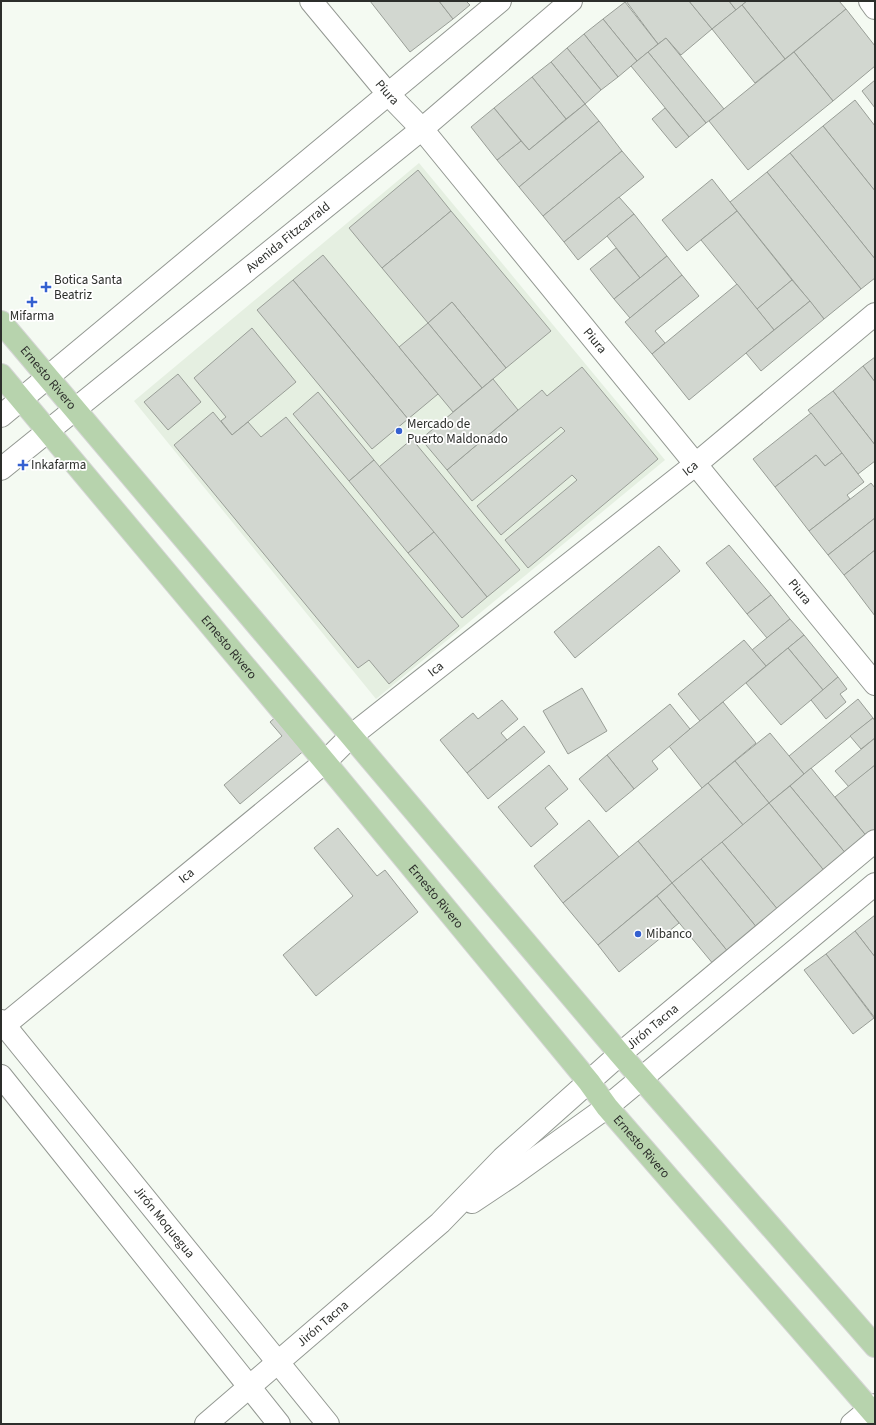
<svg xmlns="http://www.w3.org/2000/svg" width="876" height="1425" viewBox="0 0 876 1425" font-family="'Source Sans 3',sans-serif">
	<rect width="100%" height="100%" fill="#f4faf2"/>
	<!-- built -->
	<path fill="#e5efe1" d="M419,163l246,297 -289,239 -242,-298z"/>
	<!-- building -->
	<g fill="#d2d7d0" stroke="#999e97">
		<path d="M370,1h69l14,18 -43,33z"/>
		<path d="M439,1h27l4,4 -17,14z"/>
		<path d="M626,1h63l23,28 -31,26 -15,-17 -8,6z"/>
		<path d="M689,1h40l7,9 -24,19z"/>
		<path d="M729,1h18l-11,9z"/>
		<path d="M747,1h92l7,8 -61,50 -43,-54z"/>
		<path d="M625,2l33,42 -21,17 -34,-42z"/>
		<path d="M742,5l43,54 -30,24 -43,-54z"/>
		<path d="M846,9l29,37v20l-42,35 -39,-49z"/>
		<path d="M603,19l34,42 -19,16 -34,-43z"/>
		<path d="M584,34l34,43 -17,13 -34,-42z"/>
		<path d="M666,38l58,71 -18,14 -58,-71z"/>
		<path d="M567,48l34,42 -16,14 -34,-42z"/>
		<path d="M648,52l58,71 -17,14 -58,-71z"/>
		<path d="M794,52l39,49 -85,69 -39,-49z"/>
		<path d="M551,62l34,42 -19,15 -34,-42z"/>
		<path d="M532,77l34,42 -37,31 -35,-42z"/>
		<path d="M875,80v28l-13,-17z"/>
		<path d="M855,100l20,26v65l-52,-65z"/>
		<path d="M585,104l14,17 -80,66 -22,-27 24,-19 8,9z"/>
		<path d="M494,108l27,33 -24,19 -26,-33z"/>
		<path d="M665,108l24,29 -13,11 -24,-29z"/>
		<path d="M599,121l23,30 -79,65 -24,-29z"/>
		<path d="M823,126l52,65v68l-85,-106z"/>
		<path d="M622,151l22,26 -80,65 -21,-26z"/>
		<path d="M790,153l85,106v19l-14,11 -94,-117z"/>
		<path d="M418,170l33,41 -69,57 -33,-40z"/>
		<path d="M767,172l94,117 -37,30 -94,-117z"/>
		<path d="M712,179l25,32 -50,40 -25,-31z"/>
		<path d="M619,197l15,17 -56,46 -14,-18z"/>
		<path d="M451,211l100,120 -45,37 -54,-66 -24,21 -46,-55z"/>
		<path d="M737,211l55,69 -35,29 -56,-69z"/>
		<path d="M634,214l33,42 -27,22 -33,-42z"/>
		<path d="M616,248l24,30 -26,21 -24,-30z"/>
		<path d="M323,255l115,139 -30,25 -115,-139z"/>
		<path d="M667,256l15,19 -52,43 -16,-19z"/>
		<path d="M682,275l17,21 -44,35 10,12 -13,11 -27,-32z"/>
		<path d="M293,280l115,139 -36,30 -115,-139z"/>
		<path d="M792,280l18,21 -36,29 -17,-21z"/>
		<path d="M737,284l37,46 -85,70 -37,-46z"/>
		<path d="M810,301l14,18 -63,52 -15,-18z"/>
		<path d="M452,302l54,66 -24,20 -54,-65z"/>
		<path d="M428,323l54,65 -29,24 -54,-65z"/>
		<path d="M252,328l44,54 -64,53 -11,-14 5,-4 -32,-39z"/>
		<path d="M875,357v25l-12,-16z"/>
		<path d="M863,366l12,16v63l-42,-54z"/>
		<path d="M582,367l76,92 -130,109 -23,-28 72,-60 -5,-5 -71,60 -24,-29 88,-75 -4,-4 -89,74 -25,-31 95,-80 5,6z"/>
		<path d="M178,374l23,28 -33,28 -24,-28z"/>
		<path d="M493,379l25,31 -71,60 -26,-31z"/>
		<path d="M833,391l42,54v16l-17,13 -50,-64z"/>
		<path d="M318,392l56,68 -25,21 -56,-67z"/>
		<path d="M213,412l19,23 16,-13 13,15 25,-20 173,209 -70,58 -20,-24 -11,8 -184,-223z"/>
		<path d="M811,413l31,40 -17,13 -9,-11 -41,32 -22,-28z"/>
		<path d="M412,439l108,131 -33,27 -108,-130z"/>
		<path d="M842,453l22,29 -17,13 3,4 -41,32 -34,-44 41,-32 9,11z"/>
		<path d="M374,460l60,72 -26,21 -59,-72z"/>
		<path d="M871,483l4,5v30l-47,37 -19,-24z"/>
		<path d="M875,518v32l-31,25 -16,-20z"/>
		<path d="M434,532l53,65 -25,21 -54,-65z"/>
		<path d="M729,545l42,50 -24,19 -41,-51z"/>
		<path d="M659,546l21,25 -105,87 -21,-26z"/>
		<path d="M875,550v66l-31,-41z"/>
		<path d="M771,595l19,24 -23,19 -20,-24z"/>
		<path d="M790,619l14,16 -38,31 -14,-16z"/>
		<path d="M804,635l34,42 -15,13 -35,-42z"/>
		<path d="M744,640l22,26 -66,55 -22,-27z"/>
		<path d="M788,648l35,42 -42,35 -35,-42z"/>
		<path d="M838,677l9,12 -7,5 6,8 -20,17 -15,-19z"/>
		<path d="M582,688l25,43 -39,23 -25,-43z"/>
		<path d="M858,699l15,19 -69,56 -15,-18z"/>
		<path d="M502,700l16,19 -17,14 6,7 -40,33 -27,-33 33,-27 5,6z"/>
		<path d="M723,702l33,41 -54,45 -33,-42z"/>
		<path d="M670,704l20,25 -38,32 6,8 -24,20 -27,-34z"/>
		<path d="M278,715l28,34 -66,55 -16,-19 58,-49 -12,-14z"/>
		<path d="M873,718l2,3v17l-14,11 -11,-13z"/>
		<path d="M524,726l21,26 -57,47 -21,-26z"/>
		<path d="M770,733l34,41 -35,29 -34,-42z"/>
		<path d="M875,738v27l-26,22 -14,-16z"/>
		<path d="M607,755l27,34 -28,23 -27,-33z"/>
		<path d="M735,761l34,42 -26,22 -35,-42z"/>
		<path d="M549,765l19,24 -23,19 13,16 -27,23 -33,-40z"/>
		<path d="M875,765v67l-7,6 -33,-41z"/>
		<path d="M811,768l57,70 -21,17 -57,-69z"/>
		<path d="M708,783l35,42 -71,58 -34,-42z"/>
		<path d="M790,786l57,69 -21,18 -57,-70z"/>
		<path d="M769,803l57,70 -47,38 -57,-69z"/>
		<path d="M589,820l30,37 -56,46 -29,-37z"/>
		<path d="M338,828l39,48 8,-6 33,42 -102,84 -33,-41 70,-59 -39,-48z"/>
		<path d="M638,841l34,42 -74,62 -35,-42z"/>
		<path d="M722,842l57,69 -21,18 -57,-70z"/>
		<path d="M701,859l57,70 -29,24 -57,-70z"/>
		<path d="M672,883l57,70 -15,12 -57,-69z"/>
		<path d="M657,896l22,27 -60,49 -21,-27z"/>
		<path d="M875,915v42l-20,-26z"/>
		<path d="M855,931l20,26v61l-49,-64z"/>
		<path d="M826,954l48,64 -21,16 -49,-64z"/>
	</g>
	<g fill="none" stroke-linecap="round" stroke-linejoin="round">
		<defs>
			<g id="minor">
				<path id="s1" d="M311,1l78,94 33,34 453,555"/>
				<path d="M870,1l5,7"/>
				<path d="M1,416l499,-415"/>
				<path id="s2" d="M1,469l421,-340 149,-128"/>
				<path id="s3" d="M1,1021l327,403"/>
				<path id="s4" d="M1,1028l324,-266 26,-26 345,-272 179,-150"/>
				<path d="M1,1076l278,348"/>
				<path d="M472,1202l39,-26 96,-69 268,-223"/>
				<path id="s5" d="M206,1424l234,-201 63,-65 117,-104 255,-213"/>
				<path d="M852,1424l23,-19"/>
			</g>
			<g id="major">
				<path id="s6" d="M1,322l619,732 255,292"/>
				<path id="s7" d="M1,375l324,387 264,320 18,25 268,308"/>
			</g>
		</defs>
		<!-- minor casing -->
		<use href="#minor" stroke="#939892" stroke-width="24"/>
		<!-- major casing -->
		<use href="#major" stroke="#d5d5d5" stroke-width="24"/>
		<!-- minor -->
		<use href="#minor" stroke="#fff" stroke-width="22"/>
		<!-- major -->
		<use href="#major" stroke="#b7d3ad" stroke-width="22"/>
	</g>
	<!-- markers -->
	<g fill="#3460d0" stroke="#fff" stroke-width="1.5">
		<path d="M44 281h4v4h4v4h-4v4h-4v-4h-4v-4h4z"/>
		<path d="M30 296h4v4h4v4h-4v4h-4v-4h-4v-4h4z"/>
		<circle cx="399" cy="431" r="4"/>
		<path d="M21 459h4v4h4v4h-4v4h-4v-4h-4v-4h4z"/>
		<circle cx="638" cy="934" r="4"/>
	</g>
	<g text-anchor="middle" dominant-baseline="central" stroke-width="3.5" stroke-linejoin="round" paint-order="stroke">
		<!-- street labels -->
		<g font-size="13" fill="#2c2e2b" stroke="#fff">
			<text stroke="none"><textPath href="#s1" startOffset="119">Piura</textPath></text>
			<text stroke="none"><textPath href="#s2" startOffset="369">Avenida Fitzcarrald</textPath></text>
			<text stroke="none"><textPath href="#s1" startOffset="443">Piura</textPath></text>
			<text stroke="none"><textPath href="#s6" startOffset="73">Ernesto Rivero</textPath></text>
			<text stroke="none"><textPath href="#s4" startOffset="888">Ica</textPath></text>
			<text stroke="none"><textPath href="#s1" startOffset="767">Piura</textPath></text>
			<text stroke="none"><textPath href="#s7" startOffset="355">Ernesto Rivero</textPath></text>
			<text stroke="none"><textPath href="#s4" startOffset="564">Ica</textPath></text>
			<text stroke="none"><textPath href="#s4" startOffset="240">Ica</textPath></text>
			<text stroke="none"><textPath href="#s7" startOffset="679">Ernesto Rivero</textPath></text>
			<text stroke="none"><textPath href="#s5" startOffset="598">Jirón Tacna</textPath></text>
			<text stroke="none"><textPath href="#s7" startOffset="1003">Ernesto Rivero</textPath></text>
			<text stroke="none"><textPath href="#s3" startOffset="259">Jirón Moquegua</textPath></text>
			<text stroke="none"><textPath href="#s5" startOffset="154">Jirón Tacna</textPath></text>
		</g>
		<!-- poi labels -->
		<g font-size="13" fill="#2c2e2b" stroke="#fff" text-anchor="start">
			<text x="54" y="280">Botica Santa<tspan x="54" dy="15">Beatriz</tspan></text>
			<text x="32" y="316" text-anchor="middle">Mifarma</text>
			<text x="407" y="424">Mercado de<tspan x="407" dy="15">Puerto Maldonado</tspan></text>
			<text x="31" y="465">Inkafarma</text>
			<text x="646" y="934">Mibanco</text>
		</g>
	</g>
	<!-- border -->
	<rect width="876" height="1425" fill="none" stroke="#2c2e2b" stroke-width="4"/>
</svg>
